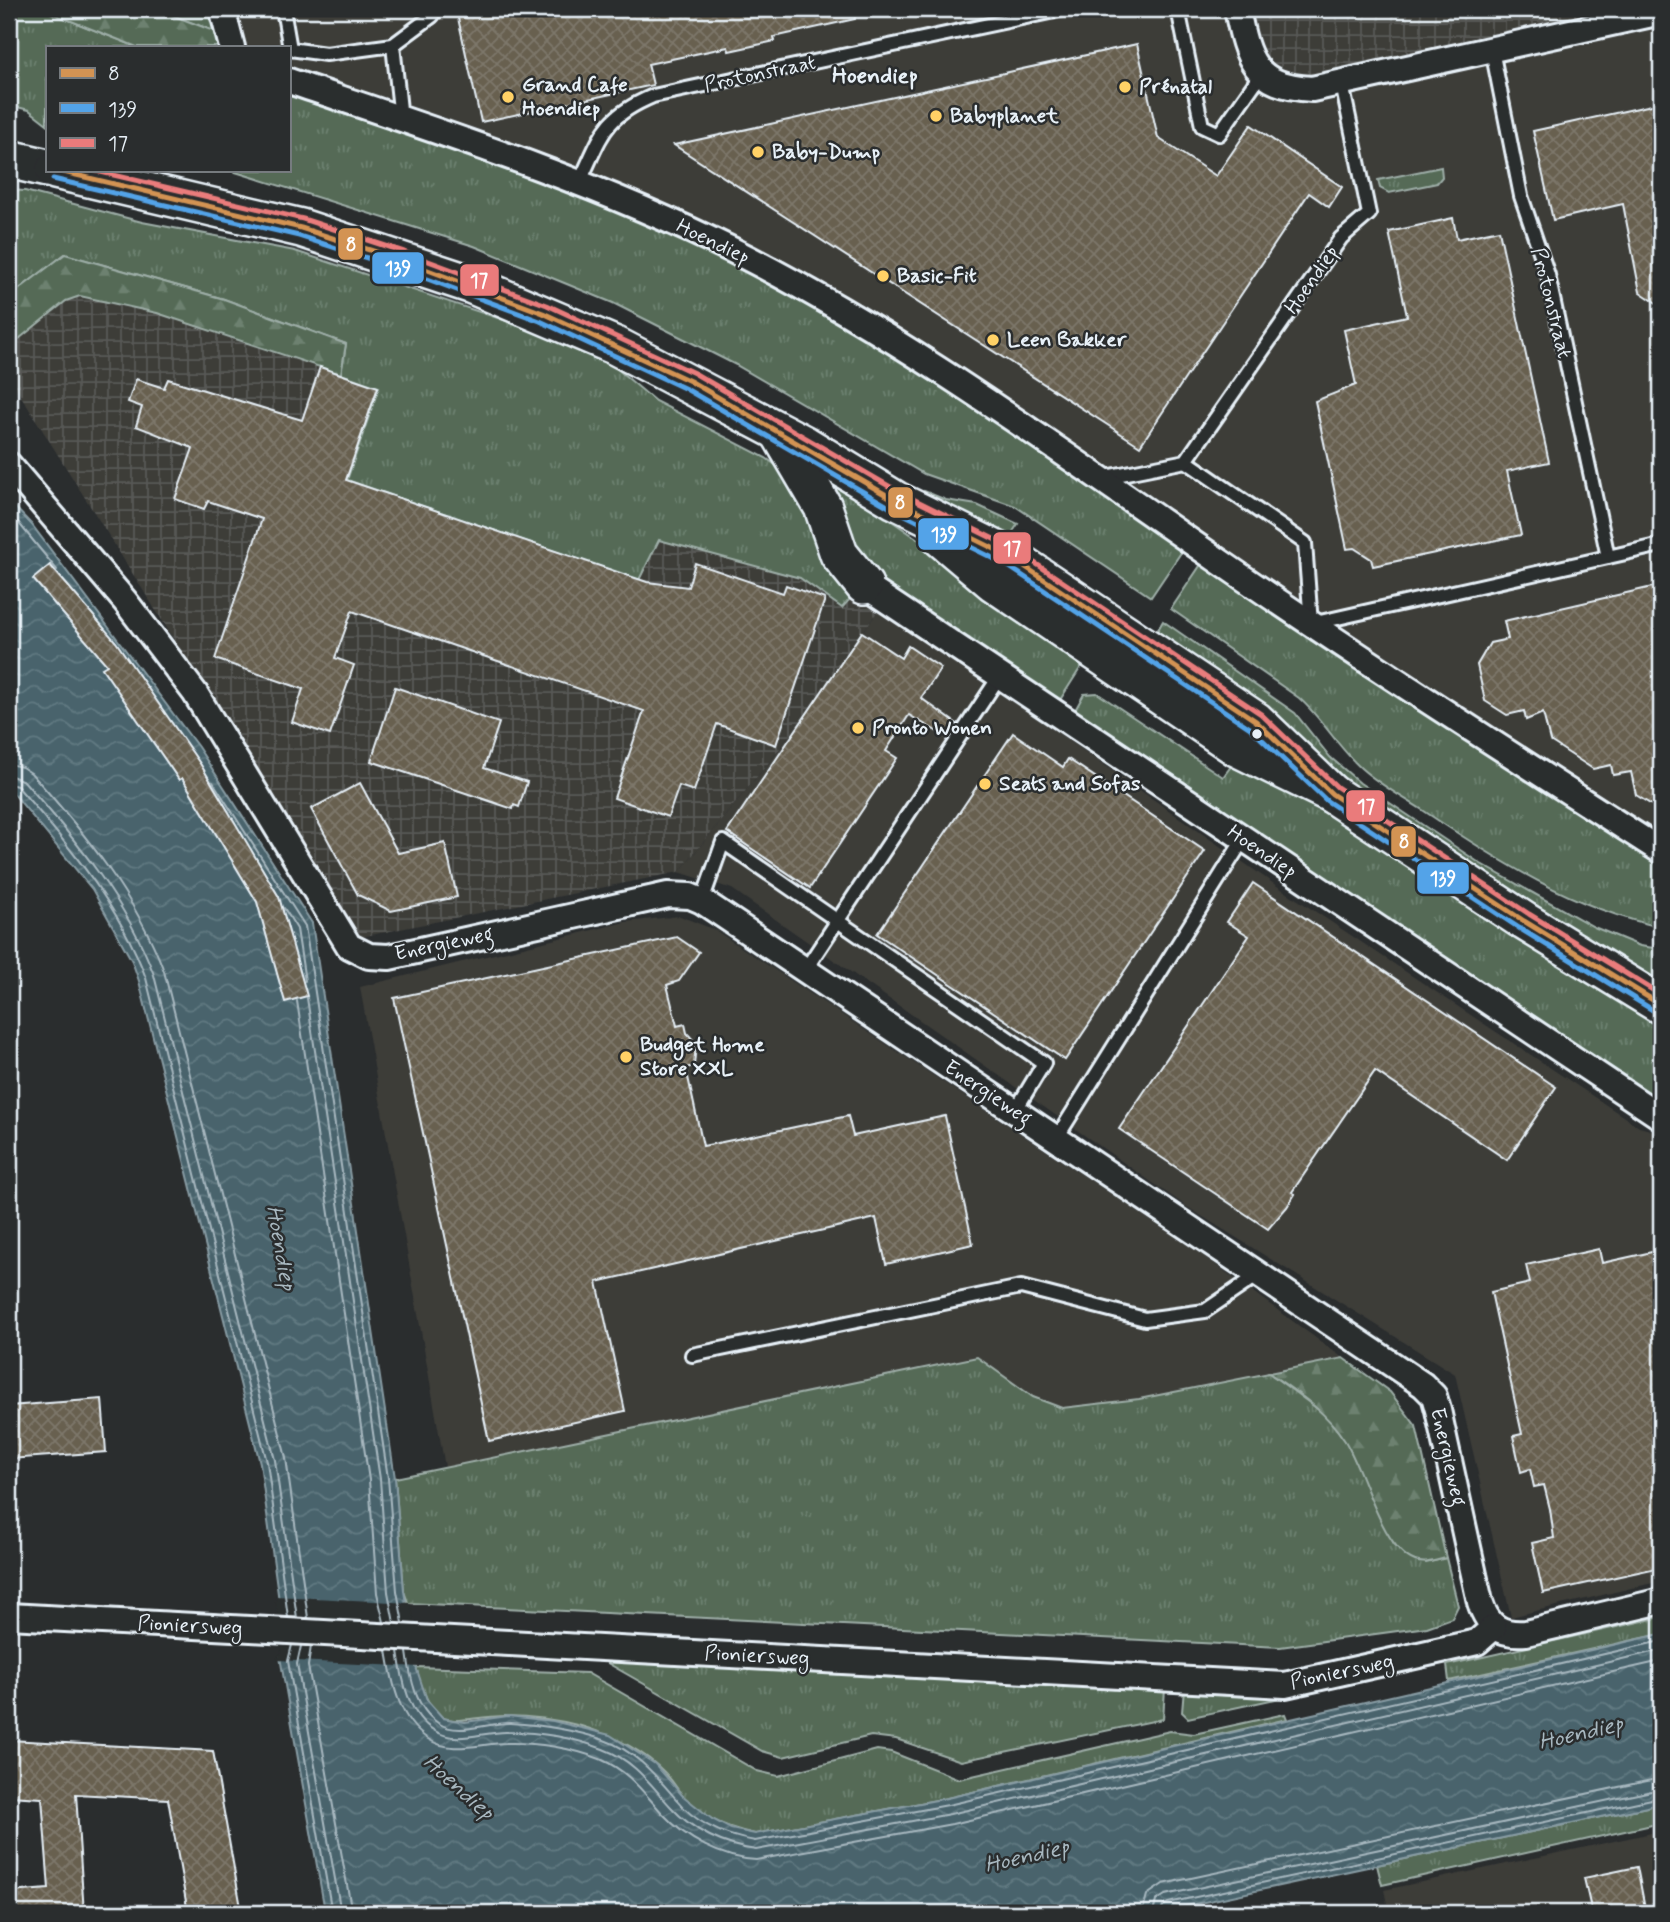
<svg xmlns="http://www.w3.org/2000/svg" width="1670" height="1922" viewBox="0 0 1670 1922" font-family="Mynerve,sans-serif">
	<defs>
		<pattern id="industrial-grid" width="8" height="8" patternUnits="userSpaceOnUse" patternTransform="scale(1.75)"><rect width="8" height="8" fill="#3c3c38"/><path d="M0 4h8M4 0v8" fill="none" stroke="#585956"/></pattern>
		<pattern id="grass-tufts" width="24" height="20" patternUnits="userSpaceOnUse" patternTransform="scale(1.75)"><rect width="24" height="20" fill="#556b57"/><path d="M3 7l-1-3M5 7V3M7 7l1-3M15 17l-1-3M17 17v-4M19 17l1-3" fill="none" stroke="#6d8170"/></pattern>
		<pattern id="forest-firs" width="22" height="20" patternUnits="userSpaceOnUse" patternTransform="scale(1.75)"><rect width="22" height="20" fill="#556b57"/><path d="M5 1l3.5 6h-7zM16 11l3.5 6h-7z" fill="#6d8170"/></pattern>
		<pattern id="water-waves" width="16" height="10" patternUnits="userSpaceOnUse" patternTransform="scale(1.75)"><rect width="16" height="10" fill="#48636c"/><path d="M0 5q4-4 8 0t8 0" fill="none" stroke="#627a82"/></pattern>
		<pattern id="building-cross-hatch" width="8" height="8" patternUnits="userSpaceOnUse" patternTransform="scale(1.75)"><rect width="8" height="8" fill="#676050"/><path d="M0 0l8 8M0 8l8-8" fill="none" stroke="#7d776a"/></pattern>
	</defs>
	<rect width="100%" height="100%" fill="#2a2d2e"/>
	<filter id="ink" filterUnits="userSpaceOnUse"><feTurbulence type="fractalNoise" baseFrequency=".0143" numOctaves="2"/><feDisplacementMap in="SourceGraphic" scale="14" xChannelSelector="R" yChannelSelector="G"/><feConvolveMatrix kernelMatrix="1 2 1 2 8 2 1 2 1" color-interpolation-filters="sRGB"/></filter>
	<g filter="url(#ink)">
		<!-- built -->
		<g fill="#3c3c38">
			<path d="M218,9h1021l422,9v835l-851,-559 -521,-198v-49h-71z"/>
			<path d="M880,608l397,278 362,241 22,6v448l-150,36 -56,-243 -268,-167 -455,-318 -53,-17 104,-127z"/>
			<path d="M680,916l35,14 489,326 139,102 -204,41 -78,9 -28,-11 -56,-40 -532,110 -85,-480 265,-65z"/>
			<path d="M1661,1831v82h-272l-5,-23z"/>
		</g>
		<!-- industrial -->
		<g fill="url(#industrial-grid)">
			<path d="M1239,9h422v9l-388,65z"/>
			<path d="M125,284l260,91 495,233 -97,137 -104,127 -318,65 -352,-560v-65z"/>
		</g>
		<!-- grass -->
		<g fill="url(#grass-tufts)" stroke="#9eaea8" stroke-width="2">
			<path d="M9,9h43l-1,4 86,34h-90v77l-18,-14 -20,-5z"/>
			<path d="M156,9h58l5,24z"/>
			<path d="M289,89l350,127 202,103 343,229 -33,49 -136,-91 -91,-32 -188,-109 -123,-62 -139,-57 -245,-76h60z"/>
			<path d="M1441,167l1,10 -5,6 -48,10 -9,-5 -2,-8z"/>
			<path d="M9,190l16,1 117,31 153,29 287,95 27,16 46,39 111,57 19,14 73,118 -16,18 -42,-30 -141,-38 -20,40 -292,-100 32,-93 -38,-13 5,-30 -122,-45 -159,-45 -56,43z"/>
			<path d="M819,471l269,185 -30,47 -187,-125z"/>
			<path d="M924,491l22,9 31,5 41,19 -8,12 -46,-15 -43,-25z"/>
			<path d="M1204,560l457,302v65c-87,-18 -164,-67 -237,-116 -20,-13 -44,-26 -62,-42 -24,-21 -39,-50 -63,-71l-128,-89z"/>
			<path d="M1163,621l132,92 35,44 30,26 121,81 113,63 46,19 21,3v35l-204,-127 -123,-84 -182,-133z"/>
			<path d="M1097,693l126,84 9,-12 66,26 363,229v89l-587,-397 10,-18z"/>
			<path d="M977,1357l56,40 29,11 77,-9 130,-26 58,43 20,27 47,101 32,19 20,-5 12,48 -6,12 -25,9 -147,20 -872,-44 -4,-12 -9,-113z"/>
			<path d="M1661,1617v17l-212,47 -2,-16z"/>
			<path d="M602,1660l563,29 -2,30 -202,42 -65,-22 -25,-3 -88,21 -21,-6z"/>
			<path d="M416,1667l171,6 170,98 21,5 99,-26 14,2 68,27 211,-48 24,3 91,-20 2,5 -340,79 -192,36c-27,-6 -57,-17 -74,-40 -5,-7 -10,-15 -16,-21 -22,-23 -54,-38 -84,-47 -23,-6 -51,-10 -75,-10 -57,1 -71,23 -90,-49z"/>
			<path d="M1184,1689l94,1 2,8 -92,20 -6,-6z"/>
			<path d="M1661,1804v19l-279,62 -5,-20z"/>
		</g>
		<!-- forest -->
		<g fill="url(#forest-firs)" stroke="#9eaea8" stroke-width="2">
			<path d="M52,9h104l63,24 5,14h-87l-86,-34z"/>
			<path d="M65,254l159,45 122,45 -5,30 -184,-61 -77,-17 -14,5 -57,46v-50z"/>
			<path d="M1343,1358l47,34 26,34 30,132c-9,2 -21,7 -31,3 -34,-13 -51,-90 -70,-120 -19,-30 -47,-48 -76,-68z"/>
		</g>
		<!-- water -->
		<path fill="url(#water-waves)" stroke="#889ca4" stroke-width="2" d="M9,501l23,24 166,222 114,176 83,555 9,113 12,76 11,33 16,18 10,2 12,2 43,-6 45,5 57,14 45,29 27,31 30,24 19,10 24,5 192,-36 714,-164v170l-508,109 -828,-2 -45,-254 6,-5 -26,-189 -121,-482 -7,-20 -40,-72 -83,-101z"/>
		<!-- pier -->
		<path fill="#2a2d2e" d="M275,1596l136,7 9,64 -143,-7 5,-9z"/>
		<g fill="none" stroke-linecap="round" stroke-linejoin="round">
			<!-- shore -->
			<g stroke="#a8b8c0" stroke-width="2">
				<path d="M9,511l48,59"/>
				<path d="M9,764l13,3 9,6c53,59 105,123 133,198l122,487 22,160"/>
				<path d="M9,775l15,6c51,58 103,120 130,194l121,485 22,158"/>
				<path d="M213,782l92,144 83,552 9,113 6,32"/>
				<path d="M9,784l8,2c51,58 102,119 129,192l121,484 21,155"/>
				<path d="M284,908l13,21 8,52"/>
				<path d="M307,998l73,481 8,113 6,31"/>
				<path d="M297,1001l72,479 8,113 7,29"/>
				<path d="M292,1645l-4,16 44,252"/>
				<path d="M301,1646l-4,18 44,249"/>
				<path d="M311,1646l-3,20 44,247"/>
				<path d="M387,1650c5,33 12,70 41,89 24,16 52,4 78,4 29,-1 66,5 94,16 29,12 43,33 63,55 23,25 58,44 93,46l196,-36 709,-163"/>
				<path d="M398,1651c4,28 10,65 37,80 23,14 49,0 73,1 31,0 66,6 95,17 32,12 47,35 68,58 22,24 53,39 85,43l194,-36 711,-164"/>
				<path d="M407,1652c3,24 8,56 31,71 21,14 49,-1 72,0 32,2 65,7 94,17 32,11 52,36 73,60 19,24 49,36 78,41l193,-36 713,-164"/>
				<path d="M1142,1913l5,-18 16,-11 498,-106"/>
				<path d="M1153,1913l3,-12 9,-6 496,-106"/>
				<path d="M1161,1913l2,-7 5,-3 493,-106"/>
			</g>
		</g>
		<!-- building -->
		<g fill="url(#building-cross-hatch)" stroke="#e8f1f8" stroke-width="2">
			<path d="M456,9h398l1,10 -81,18 1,4 -46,10 -1,-4 -80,17 5,21 -172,37z"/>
			<path d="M1137,44l21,94 58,38 35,-51 91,62 -13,20 -20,-14 -169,253 -466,-301z"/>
			<path d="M1661,103v203l-21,-14 -17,-88 -70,16 -20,-89z"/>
			<path d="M1453,218l4,21 42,-9 50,232 -42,9 14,64 -148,31 -2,-7 -17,-11 -7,1 -32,-148 41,-16 -12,-55 63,-14 -18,-84z"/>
			<path d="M320,367l58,20 -32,93 301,102 41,5 7,-24 88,30 3,-8 39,14 -49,146 -59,-21 -23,67 -15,-5 -11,31 -54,-19 30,-87 -292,-100 -17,47 19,7 -24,70 -38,-13 11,-33 -88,-30 47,-140 -54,-18 -4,8 -29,-10 18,-51 -57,-22 6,-19 -14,-5 8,-23 28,9 4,-9 134,41z"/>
			<path d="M50,565l66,77 85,123 78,132 28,99 -22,6 -28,-100 -75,-124 -3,2 -77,-112 5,-3 -74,-86z"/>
			<path d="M1661,585v226l-25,-16 -5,-23 -18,3 -2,-10 -18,4 -43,-28 -7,-28 -17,7 -2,-9 -17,4 -22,-14 -8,-36 13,-22 18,-4 -4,-18z"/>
			<path d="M862,632l39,26 7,-12 33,22 -20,30 36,26 -9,14 -39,-23 -23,36 11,7 -87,130 -83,-56z"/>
			<path d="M395,687l104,36 -15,45 43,14 -8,25 -5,-2 -1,4 -142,-48z"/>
			<path d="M1013,733l50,34 5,-8 137,92 -140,209 -188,-126z"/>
			<path d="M360,783l38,70 47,-10 12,54 -66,14 -33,-16 -47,-86z"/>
			<path d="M1253,883l303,204 -49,73 -132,-89 -83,121 3,2 -8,13 -19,22 -149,-100 130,-193 -22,-14z"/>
			<path d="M677,937l22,15 -20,29 -12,4 10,41 8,-2 2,9 9,10 -2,23 -8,2 17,78 145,-30 5,20 92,-20 28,128 -87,20 -10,-46 -279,64 28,129 -136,30 -95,-443z"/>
			<path d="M1599,1249l3,14 59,-13v317l-118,26 -11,-50 22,-5 -4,-29 -6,-24 -10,2 -4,-18 -9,3 -8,-36 9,-2 -31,-142 39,-9 -4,-18z"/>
			<path d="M102,1399l4,53 -97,7v-53z"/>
			<path d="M9,1740l204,11 29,162h-54l-20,-114 -92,-5 8,119h-75v-21l40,-3 -7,-91 -33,-2z"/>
			<path d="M1637,1867l9,46h-54l-8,-35z"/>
		</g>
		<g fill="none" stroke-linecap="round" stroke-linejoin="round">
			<defs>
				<g id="lane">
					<path d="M283,9l7,40 36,5 67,-9 39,-29 -2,-7"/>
					<path d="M1178,9l24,117 17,8 42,-60"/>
					<path d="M393,45l8,74"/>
					<path d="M1492,50l29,146 27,79 60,282"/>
					<path d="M580,181c22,-46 23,-64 73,-85l411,-87"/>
					<path d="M1186,461l119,82 6,81 350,-79"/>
					<path d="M1101,478l85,-17 155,-223 28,-24 -27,-130"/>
					<path d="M702,901l21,-59 321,221 -29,48"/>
					<path d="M805,970l196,-296"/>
					<path d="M1056,1139l187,-299"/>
					<path d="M692,1355l329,-68 124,32 60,-8 53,-36"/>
				</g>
				<g id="street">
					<path d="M222,9l10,38"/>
					<path d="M1237,9c10,51 17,77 75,80l349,-77"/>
					<path d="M289,81c151,51 302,99 445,170 171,86 325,200 482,308 146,101 296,196 445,292"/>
					<path d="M9,465l116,136 70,92 154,253 20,10 20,1 279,-62 22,1 12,5 721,484 11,11 4,14 42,192c8,25 21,33 46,31l135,-32"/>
					<path d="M864,585l797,532"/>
					<path d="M9,1616l1276,69 192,-43 17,-15"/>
				</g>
				<g id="secondary">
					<path d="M9,159l38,9"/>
					<path d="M55,170l246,58 169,56 146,62 189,99 90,55 114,56 247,165 76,73"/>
					<path d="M779,432l44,75 16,47 25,31"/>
					<path d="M941,538l52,44 245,166 94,46 192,127 137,84"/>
				</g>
			</defs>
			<!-- lane casing -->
			<use href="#lane" stroke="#e8f1f8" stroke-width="18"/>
			<!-- street casing -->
			<use href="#street" stroke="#e8f1f8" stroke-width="30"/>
			<!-- secondary casing -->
			<use href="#secondary" stroke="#e8f1f8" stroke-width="42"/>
			<!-- lane -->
			<use href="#lane" stroke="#2a2d2e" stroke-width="12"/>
			<!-- street -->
			<use href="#street" stroke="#2a2d2e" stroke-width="24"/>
			<!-- secondary -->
			<use href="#secondary" stroke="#2a2d2e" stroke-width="37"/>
			<defs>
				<path id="bus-1" d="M55,170l246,58 100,32 142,53 147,68 205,119 114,56 247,165 76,73 192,127 137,84"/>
				<path id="bus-2" d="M53,179l246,57 99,32 142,53 146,68 205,119 114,56 245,164 77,73 192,127 137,84"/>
				<path id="bus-3" d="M92,170l211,49 101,33 143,53 147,68 205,119 115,57 247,165 76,73 192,127 132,81"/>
			</defs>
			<!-- bus-1 casing -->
			<use href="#bus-1" stroke="#2a2d2e" stroke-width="10"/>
			<!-- bus-2 casing -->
			<use href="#bus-2" stroke="#2a2d2e" stroke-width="10"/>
			<!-- bus-3 casing -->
			<use href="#bus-3" stroke="#2a2d2e" stroke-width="10"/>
			<!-- bus-1 -->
			<use href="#bus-1" stroke="#d39353" stroke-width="5"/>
			<!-- bus-2 -->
			<use href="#bus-2" stroke="#53a3e8" stroke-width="5"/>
			<!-- bus-3 -->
			<use href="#bus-3" stroke="#ea7b7b" stroke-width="5"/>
		</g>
	</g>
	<!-- markers -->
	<g fill="#ffd166" stroke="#2a2d2e" stroke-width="2.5">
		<circle cx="1125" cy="87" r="7"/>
		<circle cx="508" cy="97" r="7"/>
		<circle cx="936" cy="116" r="7"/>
		<circle cx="758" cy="152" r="7"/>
		<circle cx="883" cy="276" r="7"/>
		<circle cx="993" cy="340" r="7"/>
		<circle cx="858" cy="728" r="7"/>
		<circle cx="985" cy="784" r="7"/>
		<circle cx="626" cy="1057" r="7"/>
	</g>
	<circle fill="#e8f1f8" stroke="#2a2d2e" stroke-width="2.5" cx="1257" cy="734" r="6"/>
	<g text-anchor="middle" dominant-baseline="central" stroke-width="5" stroke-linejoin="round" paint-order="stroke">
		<!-- street labels -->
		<g font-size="21" fill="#e8f1f8" stroke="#2a2d2e">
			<text transform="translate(760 74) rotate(-12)">Protonstraat</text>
			<text transform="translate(713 242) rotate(26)">Hoendiep</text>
			<text transform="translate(1312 280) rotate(-55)">Hoendiep</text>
			<text transform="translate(1551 303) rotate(76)">Protonstraat</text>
			<text transform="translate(1262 852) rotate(34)">Hoendiep</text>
			<text transform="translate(444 944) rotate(-12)">Energieweg</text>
			<text transform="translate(988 1093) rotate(34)">Energieweg</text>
			<text transform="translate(1448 1457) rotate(77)">Energieweg</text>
			<text transform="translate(190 1626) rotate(3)">Pioniersweg</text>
			<text transform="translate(757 1656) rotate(3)">Pioniersweg</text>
			<text transform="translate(1342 1672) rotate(-12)">Pioniersweg</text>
		</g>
		<!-- poi labels -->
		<g font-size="21" font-weight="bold" fill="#e8f1f8" stroke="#2a2d2e" text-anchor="start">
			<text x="522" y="85">Grand Cafe<tspan x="522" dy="24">Hoendiep</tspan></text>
			<text x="1139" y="87">Prénatal</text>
			<text x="950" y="116">Babyplanet</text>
			<text x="772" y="152">Baby-Dump</text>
			<text x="897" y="276">Basic-Fit</text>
			<text x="1007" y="340">Leen Bakker</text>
			<text x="872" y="728">Pronto Wonen</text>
			<text x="999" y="784">Seats and Sofas</text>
			<text x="640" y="1045">Budget Home<tspan x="640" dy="24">Store XXL</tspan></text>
		</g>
		<!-- neighbourhood labels -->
		<g font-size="23" font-weight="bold" fill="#e8f1f8" stroke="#2a2d2e">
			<text x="875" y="77">Hoendiep</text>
		</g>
		<!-- water labels -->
		<g font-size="23" font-style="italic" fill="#a8b8c0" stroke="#2a2d2e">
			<text transform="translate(280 1248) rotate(80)">Hoendiep</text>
			<text transform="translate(1581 1734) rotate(-13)">Hoendiep</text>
			<text transform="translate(458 1788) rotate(42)">Hoendiep</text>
			<text transform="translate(1027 1857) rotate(-13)">Hoendiep</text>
		</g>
	</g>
	<g stroke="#2a2d2e" stroke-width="2.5">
		<rect x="337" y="227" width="27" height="34" rx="7" fill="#d39353"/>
		<rect x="371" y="251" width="54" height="34" rx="7" fill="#53a3e8"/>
		<rect x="459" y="263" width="41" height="34" rx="7" fill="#ea7b7b"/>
		<rect x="887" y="486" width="27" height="33" rx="7" fill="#d39353"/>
		<rect x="917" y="517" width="53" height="34" rx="7" fill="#53a3e8"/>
		<rect x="992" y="531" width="40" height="34" rx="7" fill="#ea7b7b"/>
		<rect x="1345" y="789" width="41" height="34" rx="7" fill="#ea7b7b"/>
		<rect x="1390" y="825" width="27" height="33" rx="7" fill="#d39353"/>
		<rect x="1416" y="861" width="54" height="34" rx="7" fill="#53a3e8"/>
	</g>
	<g font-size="19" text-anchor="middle" font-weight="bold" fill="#fff">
		<text x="351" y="251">8</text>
		<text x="398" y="275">139</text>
		<text x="479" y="287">17</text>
		<text x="900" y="509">8</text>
		<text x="944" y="541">139</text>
		<text x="1012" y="555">17</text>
		<text x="1366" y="813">17</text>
		<text x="1404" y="848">8</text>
		<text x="1443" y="885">139</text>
	</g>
	<!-- margin -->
	<rect width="1670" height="1922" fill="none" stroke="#2a2d2e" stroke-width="35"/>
	<rect x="18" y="18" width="1635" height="1887" fill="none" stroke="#e8f1f8" stroke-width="2.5" filter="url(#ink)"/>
	<!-- legend -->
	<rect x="46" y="46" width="245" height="126" fill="#2a2d2e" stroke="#767b7f" stroke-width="2"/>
	<rect x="60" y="68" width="35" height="10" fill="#d39353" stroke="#767b7f" stroke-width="2"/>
	<text x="108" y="80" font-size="21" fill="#e8f1f8">8</text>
	<rect x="60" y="103" width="35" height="10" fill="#53a3e8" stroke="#767b7f" stroke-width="2"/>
	<text x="108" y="116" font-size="21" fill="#e8f1f8">139</text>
	<rect x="60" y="138" width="35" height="10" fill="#ea7b7b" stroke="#767b7f" stroke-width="2"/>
	<text x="108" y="150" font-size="21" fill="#e8f1f8">17</text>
</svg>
